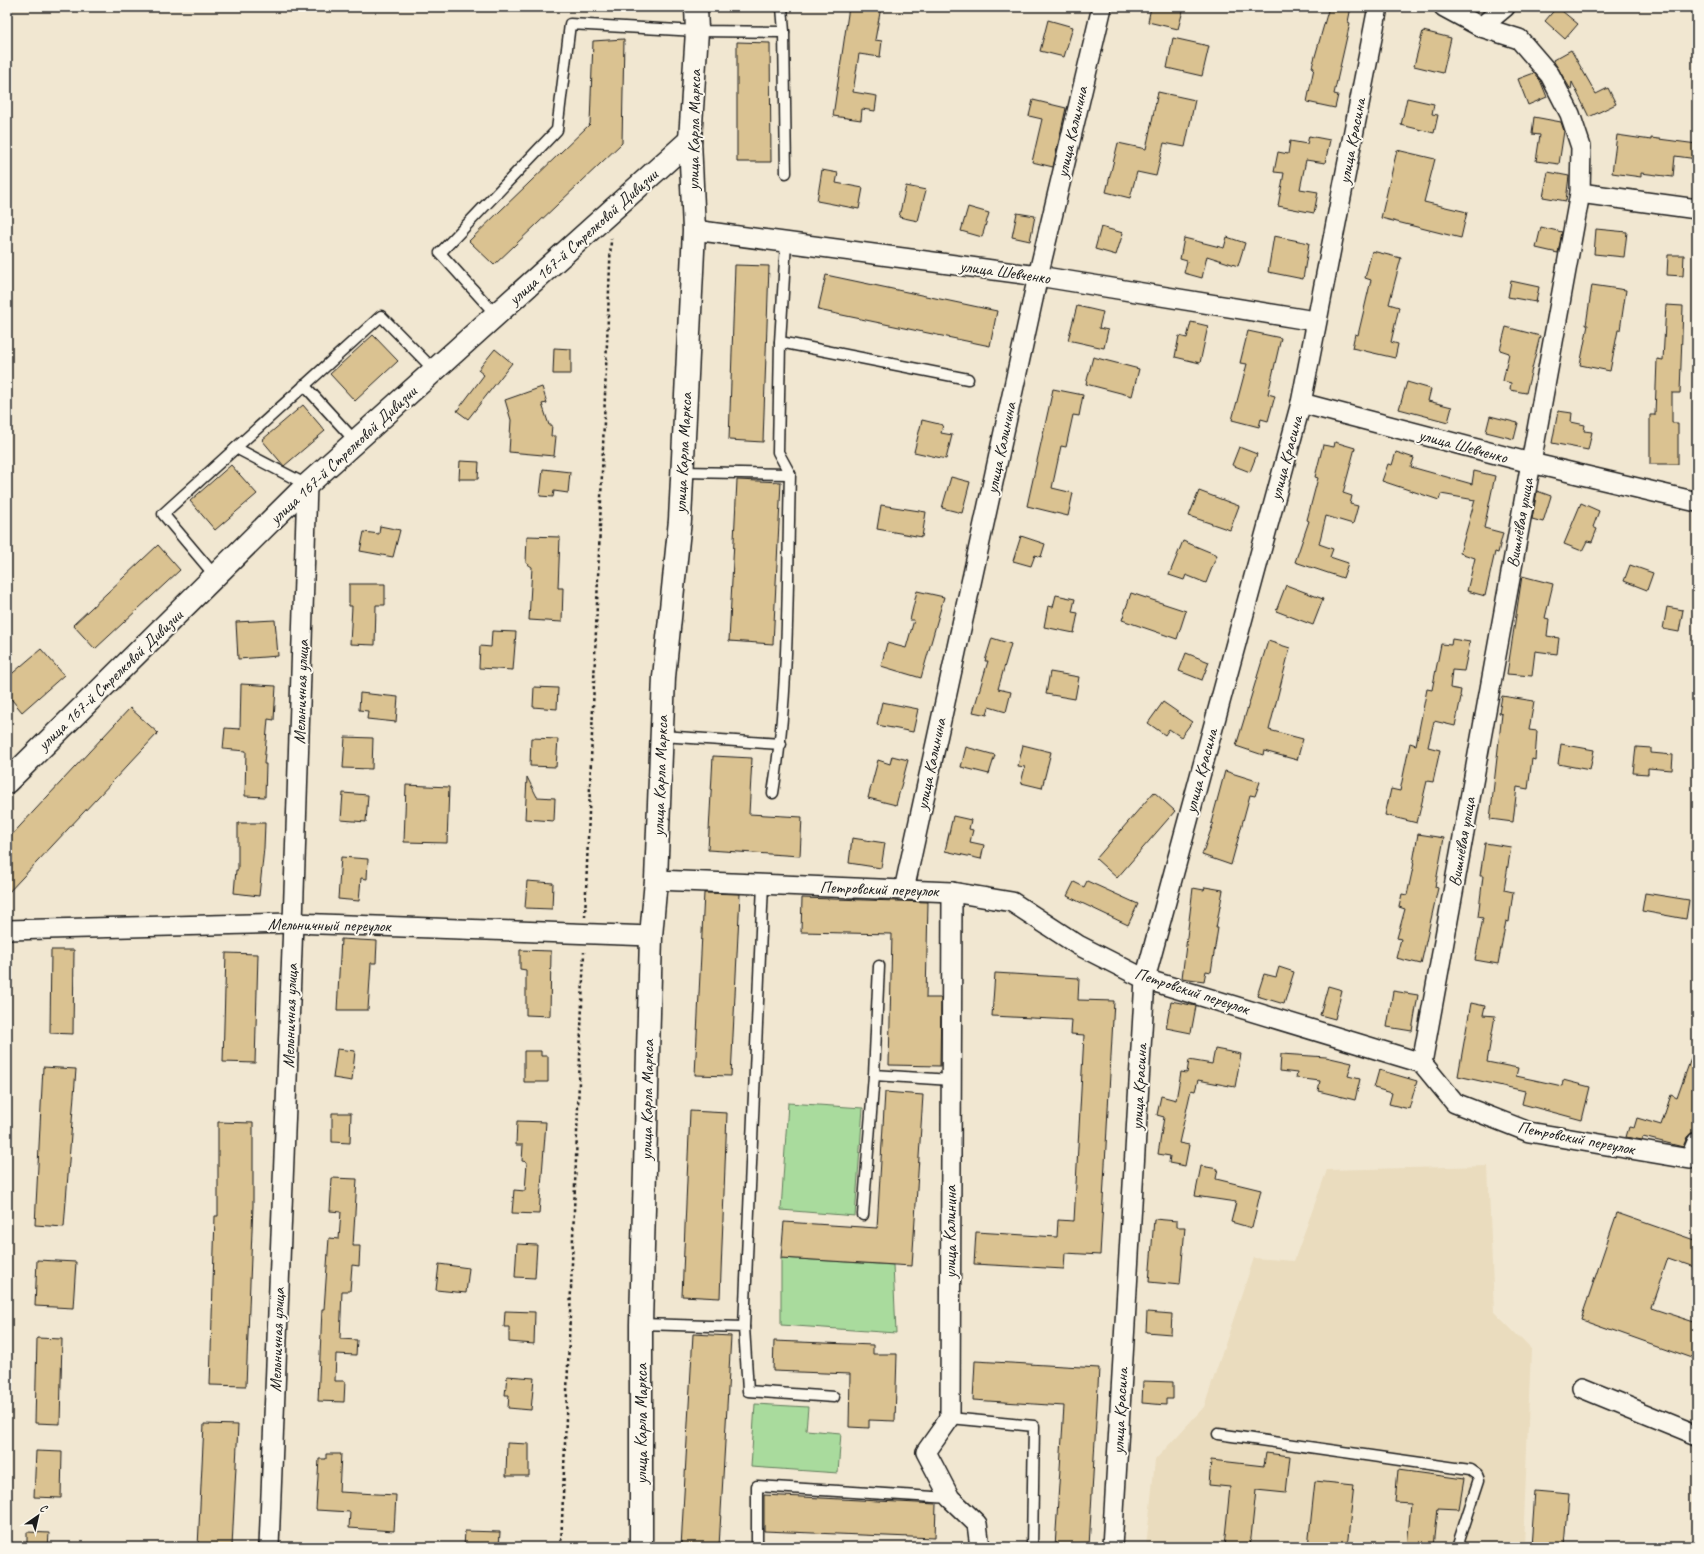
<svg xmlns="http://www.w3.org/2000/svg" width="1704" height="1554" viewBox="0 0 1704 1554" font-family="Caveat,sans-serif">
	<rect width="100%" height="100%" fill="#f1e7d1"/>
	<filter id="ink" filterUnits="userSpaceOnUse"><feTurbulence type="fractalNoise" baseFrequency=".025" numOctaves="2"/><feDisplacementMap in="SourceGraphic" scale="8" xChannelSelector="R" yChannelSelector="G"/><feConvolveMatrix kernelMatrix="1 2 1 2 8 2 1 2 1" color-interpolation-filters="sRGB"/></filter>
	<g filter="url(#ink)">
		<!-- built -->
		<path fill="#eadcbe" d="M1488,1166l6,146 37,37 -8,198h-377l9,-87 49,-53 50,-149 40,3 33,-91z"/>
		<!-- green -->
		<g fill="#a9db9d" stroke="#627c5c">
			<path d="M788,1103l75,5 -8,108 -74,-6z"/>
			<path d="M781,1258l112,7 3,68 -115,-8z"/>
			<path d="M755,1404l53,3 -2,23 35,3 -3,40 -87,-6z"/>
		</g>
		<!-- building -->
		<g fill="#dac291" stroke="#1c1c1c">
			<path d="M849,7h32l-6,33 7,1 -2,16 -21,-3 -6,38 24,4 -2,15 -13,-2 -1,11 -28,-4z"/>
			<path d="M1151,7h33l-6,22 -30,-7z"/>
			<path d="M1329,7h22l-3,15 2,1 -16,71 4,1 -3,13 -28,-6 7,-34 -2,-1z"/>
			<path d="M1557,7l21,17 -13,15 -20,-18z"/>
			<path d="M1048,20l25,7 -9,30 -24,-6z"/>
			<path d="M1423,31l28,7 -8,35 -29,-7z"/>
			<path d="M1173,38l36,8 -7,30 -35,-8z"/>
			<path d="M624,39l-2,104 -128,122 -25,-24 121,-117 3,-83z"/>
			<path d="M737,42l33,1 1,119h-34z"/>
			<path d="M1571,50l25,44 12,-6 8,16 -27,13 -17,-35 -1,8 -18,-30z"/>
			<path d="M1534,73l6,7 7,17 -19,8 -10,-26z"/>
			<path d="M1158,92l37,8 -10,47 -21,-4 -8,33 -19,-4 -7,26 -24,-6 12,-49 28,6z"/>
			<path d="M1407,98l27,6 -2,10 6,1 -4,18 -33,-8z"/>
			<path d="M1033,100l33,8 -13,59 -21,-5 10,-43 -13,-3z"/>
			<path d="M1534,117l27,5 3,9 -5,33 -23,-3 4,-26 -8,-1z"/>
			<path d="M1617,135l34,5v-2l46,6v15l-22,-3 -2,21 -32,-4v4l-29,-4z"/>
			<path d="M1309,136l21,4 -5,23 -19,-3 -6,29 18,3 -4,21 -36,-7 6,-33 -10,-1 4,-20 10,2 2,-13 17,3z"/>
			<path d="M1397,150l38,9 -11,43 43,10 -6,26 -80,-20z"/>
			<path d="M822,170l16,3 -2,10 27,5 -4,21 -42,-8z"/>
			<path d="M1548,172l21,4 -3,25 -23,-4z"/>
			<path d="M906,186l20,4 -8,31 -19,-4z"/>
			<path d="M968,207l21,6 -7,24 -21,-6z"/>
			<path d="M1017,213l18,3 -5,25 -18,-4z"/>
			<path d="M1101,227l22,6 -7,22 -21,-6z"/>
			<path d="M1541,227l21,5 -4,21 -22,-5z"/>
			<path d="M1596,229l31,3 -3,25 -30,-3z"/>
			<path d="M1274,236l35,7 -6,36 -35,-7z"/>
			<path d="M1227,237l18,6 -7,23 -31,-10 -5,22 -18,-5 3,-12 -7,-2 4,-21 40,10z"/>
			<path d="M1372,251l29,7 -12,46 10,3 -8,35 7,2 -3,14 -43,-10 3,-14 3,1 13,-55 -6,-2z"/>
			<path d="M1668,255h16l-1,21 -16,-1z"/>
			<path d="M735,265l34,1 -6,176 -34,-2z"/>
			<path d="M826,275l171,36 -7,35 -172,-36z"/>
			<path d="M1511,281l28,6 -3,15 -28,-5z"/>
			<path d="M1592,285l34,5 -6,40h-2l-8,41 -30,-6 8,-40h-2z"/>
			<path d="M1666,305l17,1 -3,87h-8v30h6v41h-28v-49h5l2,-56 6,1z"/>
			<path d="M1077,306l26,6 -4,16 9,2 -4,18 -36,-8z"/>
			<path d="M1191,322l17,4 -8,37 -25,-6 4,-21 8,2z"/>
			<path d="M1506,327l34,9 -14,57 -16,-3 1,-7 -8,-2 6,-28 -9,-3z"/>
			<path d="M1248,331l33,7 -13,56 7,2 -7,25 -7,-2 -2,8 -27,-7 15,-56 -7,-1z"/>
			<path d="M373,335l25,26 -43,40 -25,-27z"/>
			<path d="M554,348l17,1v25h-18z"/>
			<path d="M495,349l17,14 -44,56 -11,-8 27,-36 -6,-5z"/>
			<path d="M1093,357l46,12 -7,27 -46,-12z"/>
			<path d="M1407,382l24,7 -3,12 24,6 -4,15 -49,-13z"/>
			<path d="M542,387l5,16 -5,1 7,21h3l-1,11h5l-2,20 -45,-4 2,-32 -6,-20z"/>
			<path d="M1053,389l30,6 -4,21 -6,-1 -7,32 -5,-1 -9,42 21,5 -5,23 -41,-10z"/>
			<path d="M303,405l22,26 -41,35 -22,-26z"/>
			<path d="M1558,411l14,2 -1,9 14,3 -1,6 8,1 -4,18 -36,-7z"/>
			<path d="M1490,416l28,7 -4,16 -28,-7z"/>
			<path d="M922,420l21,5 -2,8 11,2 -6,24 -32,-7z"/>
			<path d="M1335,442l20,6 -12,45 9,3 -2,8 8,2 -5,18 -27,-8 -7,28 14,5 -3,8 18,6 -5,15 -48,-16 14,-41 -2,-1 11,-42 -3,-1 8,-32 11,2z"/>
			<path d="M1239,447l18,7 -7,18 -18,-7z"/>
			<path d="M1396,452l18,6 -3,9 61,17 2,-13 21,5 -11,52 19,5 -5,20 -3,-1 -10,44 -18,-5 8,-33 -15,-5 15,-53 -34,-6 -2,6 -57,-19 6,-17 4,1z"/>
			<path d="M460,461l19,1 -1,17h-19z"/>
			<path d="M231,465l26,29 -42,36 -25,-29z"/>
			<path d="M543,469l27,3 -2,21 -14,-2 -1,6 -13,-1z"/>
			<path d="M951,477l19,5 -8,31 -20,-5z"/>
			<path d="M737,480l44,2 -8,162 -44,-3z"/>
			<path d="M1199,491l40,15 -9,24 -41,-14z"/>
			<path d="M1537,491l14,5 -8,26 -11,-3z"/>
			<path d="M1581,503l18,8 -6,16 4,2 -5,13 -5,-1 -5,10 -18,-7z"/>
			<path d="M881,505l45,7 -4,25 -45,-8z"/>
			<path d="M380,526l20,4 -7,27 -33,-6 4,-19 15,2z"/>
			<path d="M527,536l33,1 -2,51h5l-1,34 -33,-2 3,-53 -6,-4z"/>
			<path d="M1021,536l24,8 -4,13 -6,-2 -4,11 -18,-5z"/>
			<path d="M1183,541l34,14 -11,28 -20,-8 -2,5 -15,-5z"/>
			<path d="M158,545l22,25 -85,79 -22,-24z"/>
			<path d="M1630,565l23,8 -6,17 -23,-9z"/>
			<path d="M1522,576l31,8 -8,34 4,1 -2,17 12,2 -2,16 -22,-3 -3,25 -25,-2z"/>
			<path d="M349,584h36v21h-9l-1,40 -25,-1 2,-38h-3z"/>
			<path d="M1286,585l37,14 -10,26 -37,-14z"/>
			<path d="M917,591l27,6 -23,81 -40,-12 6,-23 19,5 8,-28h-4z"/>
			<path d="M1131,593l55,18 -9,28 -55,-19z"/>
			<path d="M1056,595l19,4 -3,13 6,1 -4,20 -30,-6 4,-21 5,1z"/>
			<path d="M1667,607l16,3 -4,22 -16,-3z"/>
			<path d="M275,620l3,36 -40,3 -2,-37z"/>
			<path d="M492,631l24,1 -3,38 -34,-2 1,-22 11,1z"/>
			<path d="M992,638l19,6 -13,45 13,3 -5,20 -17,-5 -2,8 -14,-3 15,-51h-3z"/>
			<path d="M1452,639l18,3 -6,29 -12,-1 -2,18 11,2 -1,6 1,1 -6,29 -21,-5 -6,26 12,3 -7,32 -6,-1 -10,42 -32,-8 6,-26 9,2 10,-48 6,2 11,-56 5,1 9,-46 10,1z"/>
			<path d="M1268,641l22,7 -21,82 34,9 -6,21 -33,-9 -1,4 -27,-9z"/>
			<path d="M41,649l23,26 -42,37 -15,-18v-16z"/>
			<path d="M1186,653l23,9 -7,18 -23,-9z"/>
			<path d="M1050,672l29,5 -4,22 -29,-5z"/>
			<path d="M241,684l35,2 -2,34 -6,-1 -4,45h2l-1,33 -20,-1 1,-45 -23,-2 2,-21 15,1z"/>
			<path d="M534,687l24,1 -1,21 -24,-2z"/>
			<path d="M360,693l38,4 -2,25 -29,-3 1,-8 -9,-1z"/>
			<path d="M1502,696l32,5 -5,29 8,1 -2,29 -3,-1 -4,30 -11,-2 -4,35 -23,-3 12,-105 -3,-1z"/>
			<path d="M882,702l36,7 -5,23 -36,-7z"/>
			<path d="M1163,702l29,20 -11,15 -12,-8 -4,6 -17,-12z"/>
			<path d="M130,708l28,25 -151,161v-54z"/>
			<path d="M345,737l28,1 -1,31 -29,-1z"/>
			<path d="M531,738l27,1 -2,28 -26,-1z"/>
			<path d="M1561,744l33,6 -4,20 -32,-6z"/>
			<path d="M1023,745l28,7 -9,36 -21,-5 4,-16 -7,-1z"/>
			<path d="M966,747l29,8 -6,19 -28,-7z"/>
			<path d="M1636,747l15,1v5l22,2 -1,15 -24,-2v6l-15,-1z"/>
			<path d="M713,756l39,2 -3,56 53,3 -2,39 -92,-6z"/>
			<path d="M892,756l16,4 -12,45 -28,-7 10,-38 12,4z"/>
			<path d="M1225,771l35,11 -5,14 -5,-1 -19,70 -29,-10 11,-31 -2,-1z"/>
			<path d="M527,777l10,20 18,1 -1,23 -29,-2z"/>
			<path d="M406,785l43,2 -2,56 -43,-1z"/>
			<path d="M1154,792l21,19 -58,67 -21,-19z"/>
			<path d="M343,793l25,2 -2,27 -25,-2z"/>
			<path d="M953,816l18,4 -2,9 4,1 -3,12 14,3 -3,14 -36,-8z"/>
			<path d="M238,823h27l-1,25 -5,48 -25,-3 2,-23h2z"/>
			<path d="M1418,834l26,4 -9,49 3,1 -17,76 -25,-6 5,-19 -4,-1 8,-29 -6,-2 3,-13 5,1 7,-32 -1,-1z"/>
			<path d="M852,838l33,5 -4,25 -32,-5z"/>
			<path d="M1485,843l26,4 -7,43 9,2 -4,30 -3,-1 -8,43 -23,-4 8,-42 -5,-1 5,-41h-3z"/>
			<path d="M341,857l27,2 -1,20 -6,-1 -2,23 -21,-2z"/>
			<path d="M527,881l26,2 -1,26 -27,-1z"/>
			<path d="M1087,881l51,23 -10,21 -61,-29 7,-14 10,5z"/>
			<path d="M1205,887l18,3 -7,38h2l-7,44 -5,-1 -2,10 -22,-3 11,-90 11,2z"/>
			<path d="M704,893l36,1 -9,182 -36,-1z"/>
			<path d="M1645,893l44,7 -3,19 -44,-8z"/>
			<path d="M802,898l126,4 -2,96h15l-1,68 -51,-1 3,-131 -91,-2z"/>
			<path d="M341,939l36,2 -1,22h-5l-3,47h-31z"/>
			<path d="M51,950h23l-1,84 -23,-1z"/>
			<path d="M520,950l31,1 -1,65 -24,-1v-45l-6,-1z"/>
			<path d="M226,953l32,1 -3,109 -32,-1z"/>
			<path d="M1279,967l15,5 -10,32 -27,-8 7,-22 12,3z"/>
			<path d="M995,973l84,5 -1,22 36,1 -14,254 -35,-2 -1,16 -90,-5 2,-32 81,5 1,-17 16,1 10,-186 -13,-1 1,-14 -80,-4z"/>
			<path d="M1328,986l14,4 -7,29 -15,-4z"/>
			<path d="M1393,991l25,4 -6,36 -25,-4z"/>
			<path d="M1171,1001l25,5 -5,27 -25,-5z"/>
			<path d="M1471,1003l14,3 -2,9 12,1 -8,46 31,6 -2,8 46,10 1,-6 27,7 -8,33 -60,-16 3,-13 -67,-15z"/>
			<path d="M1695,1047h2v71l-4,14 -6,5 -4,10 -40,-10 -1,3 -16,-3 3,-10 5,1 3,-10 24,7 10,-30 6,3z"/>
			<path d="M337,1049l18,2 -3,30 -19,-3z"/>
			<path d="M1215,1049l26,5 -6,33 -37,-7 -3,11 -4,-1 -12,53 10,2 -4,21 -16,-3 1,-7 -12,-2 6,-37 -7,-2 4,-19 15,4 5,-28 6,1 2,-13 23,4z"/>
			<path d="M524,1051h17v5h7v26h-24z"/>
			<path d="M1281,1054l45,3 26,6 -4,13 12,3 -5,21 -37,-9 2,-10 -24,-3 1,-5 -17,-2z"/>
			<path d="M43,1067l33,2 -12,158 -29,-2z"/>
			<path d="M1379,1070l38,11 -8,28 -20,-5 3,-11 -18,-5z"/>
			<path d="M885,1092l38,3 -11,171 -131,-8 3,-36 93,6z"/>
			<path d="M690,1111l37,2 -7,185 -38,-2z"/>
			<path d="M332,1113h19l-1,30 -18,-1z"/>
			<path d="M517,1121l29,1 -7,92 -27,-1 2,-23 11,1 2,-29 -5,-1 1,-16h-7z"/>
			<path d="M218,1122l35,1v82l-7,181 -36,-1 5,-169h3z"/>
			<path d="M1201,1166l17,3 -2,10 45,11 -9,38 -21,-6 5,-20 -41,-6z"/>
			<path d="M332,1178l25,1 -4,67h7l-1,20 -7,-1 -2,26h-8l-2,48 17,1 -1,15 -20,-1 -1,27h10l-1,21 -26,-1 4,-92h2l5,-71 10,1 2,-27 -11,-1z"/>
			<path d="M1617,1213l80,28v27l-29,-10 -17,50 46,15v37l-116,-41z"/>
			<path d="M1154,1219l23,2v6h8l-5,58 -31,-3z"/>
			<path d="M517,1244l20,1 -2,33 -20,-1z"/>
			<path d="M37,1260l39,2 -3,46 -38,-2z"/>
			<path d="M439,1264l30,4 -3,25 -30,-3z"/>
			<path d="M505,1311l30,1 -1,32 -25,-2v-15h-5z"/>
			<path d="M1147,1312l25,2 -1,20 -25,-2z"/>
			<path d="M693,1334l38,2 -12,211h-38z"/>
			<path d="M37,1338l25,1 -2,85 -25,-1z"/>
			<path d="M774,1341l99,4v9h24l-2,67 -26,-1v8l-20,-1 1,-53 -77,-3z"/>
			<path d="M975,1361l124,7 -10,179h-34l9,-141 -91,-6z"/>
			<path d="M507,1376l27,2 -3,32 -23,-2 1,-13h-4z"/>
			<path d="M1143,1381l30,1v17h-7v6l-24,-2z"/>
			<path d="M204,1424l34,1 -6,122h-34z"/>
			<path d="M507,1443l22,1v32h-23z"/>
			<path d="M36,1451l26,1 -1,46 -27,-1z"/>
			<path d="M1266,1453l24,3 -4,37 -30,-3 -6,57h-26l6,-60 -21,-2 2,-25 53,6z"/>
			<path d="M326,1454h15l-2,38 57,3 -2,36 -45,-3 1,-16 -34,-2 3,-51h7z"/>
			<path d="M1398,1470l66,9 -5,30 -21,-1 -4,39h-27l4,-44 -16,-1z"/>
			<path d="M1315,1481l39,4 -7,62h-39z"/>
			<path d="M1535,1492l34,3 -4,52h-34z"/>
			<path d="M764,1495l172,9 -1,34 -171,-7z"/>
			<path d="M465,1531l35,1 -1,15h-35z"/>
			<path d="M27,1532l22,1 -1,14h-21z"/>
		</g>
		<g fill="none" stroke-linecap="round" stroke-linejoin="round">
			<defs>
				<g id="service">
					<path d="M782,7l2,25"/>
					<path d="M497,316l-57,-63 117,-123 13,-106 127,7 87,1 2,141"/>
					<path d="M780,342l188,37"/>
					<path d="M304,385l52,57"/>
					<path d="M236,448l71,37"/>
					<path d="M682,472l108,2"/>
					<path d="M216,577l-53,-63 218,-198 52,53"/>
					<path d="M662,736l119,8"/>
					<path d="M773,793c17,-105 14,-213 17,-319l-12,-22 2,-110 6,-99"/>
					<path d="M879,966l-5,109 77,5"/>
					<path d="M863,1215l11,-140"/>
					<path d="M641,1324l103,3 4,64 86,6"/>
					<path d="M744,1327l19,-443"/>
					<path d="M950,1418l84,8 -2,121"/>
					<path d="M1218,1434l252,36 7,5 2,5 -22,67"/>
					<path d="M757,1547v-61l193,12"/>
				</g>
				<g id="minor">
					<path d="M1481,27l24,-20"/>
					<path d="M1580,193l117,16"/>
					<path d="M694,230l344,46 277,45"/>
					<path d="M1301,403l230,60 166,39"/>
					<path d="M656,880l296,12 60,10 66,43 67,34 277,84 33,40 74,29 161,27 7,-17"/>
					<path d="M904,890l134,-614 64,-269"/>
					<path d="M952,892l-2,526 -24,34 24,46 27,26 3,23"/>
					<path d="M7,930l286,-7 358,13"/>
					<path d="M1422,1063l158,-870 1,-46 -11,-33 -20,-39 -31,-36 -38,-12 -37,-20"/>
					<path d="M1582,1388l115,47"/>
					<path d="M269,1547l24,-624 14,-438"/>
					<path d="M1112,1547l33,-568 156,-576 77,-396"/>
				</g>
				<g id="tertiary">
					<path d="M7,782l300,-297 383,-345"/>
					<path d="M641,1547v-223l10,-388 5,-56 8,-203 16,-157 14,-290 -4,-90 7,-109 -1,-24"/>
				</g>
			</defs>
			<!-- service casing -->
			<use href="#service" stroke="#1c1c1c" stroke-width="13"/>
			<!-- minor casing -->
			<use href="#minor" stroke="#1c1c1c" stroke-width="22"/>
			<!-- tertiary casing -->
			<use href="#tertiary" stroke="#1c1c1c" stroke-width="25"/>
			<!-- path -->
			<g stroke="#1c1c1c" stroke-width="2.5" stroke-dasharray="3 3" stroke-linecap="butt">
				<path d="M585,917l26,-679"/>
				<path d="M561,1547l23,-595"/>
			</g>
			<!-- service -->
			<use href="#service" stroke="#fbf7ec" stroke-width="10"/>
			<!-- minor -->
			<use href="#minor" stroke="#fbf7ec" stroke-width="19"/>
			<!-- tertiary -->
			<use href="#tertiary" stroke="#fbf7ec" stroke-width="22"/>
		</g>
	</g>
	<g text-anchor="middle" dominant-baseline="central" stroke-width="4" stroke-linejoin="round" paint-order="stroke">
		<!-- street labels -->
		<g font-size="17" fill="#1c1c1c" stroke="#fbf7ec">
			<text transform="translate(694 130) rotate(-89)">улица Карла Маркса</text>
			<text transform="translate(1072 132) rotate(-77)">улица Калинина</text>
			<text transform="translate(1352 141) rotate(-79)">улица Красина</text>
			<text transform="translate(583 237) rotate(-42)">улица 167-й Стрелковой Дивизии</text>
			<text transform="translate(1005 272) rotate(8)">улица Шевченко</text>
			<text transform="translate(1463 446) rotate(15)">улица Шевченко</text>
			<text transform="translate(1001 448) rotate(-78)">улица Калинина</text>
			<text transform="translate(683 453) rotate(-87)">улица Карла Маркса</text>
			<text transform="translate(343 455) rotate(-43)">улица 167-й Стрелковой Дивизии</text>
			<text transform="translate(1286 458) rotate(-75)">улица Красина</text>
			<text transform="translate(1520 523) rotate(-80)">Вишнёвая улица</text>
			<text transform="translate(110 680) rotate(-44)">улица 167-й Стрелковой Дивизии</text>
			<text transform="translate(301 692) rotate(-88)">Мельничная улица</text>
			<text transform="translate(931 764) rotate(-78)">улица Калинина</text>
			<text transform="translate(1201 771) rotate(-75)">улица Красина</text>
			<text transform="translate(660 776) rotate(-88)">улица Карла Маркса</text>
			<text transform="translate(1462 842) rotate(-80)">Вишнёвая улица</text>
			<text transform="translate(879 889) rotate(2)">Петровский переулок</text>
			<text transform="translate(329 925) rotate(1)">Мельничный переулок</text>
			<text transform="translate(1192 991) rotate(18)">Петровский переулок</text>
			<text transform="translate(290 1016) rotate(-88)">Мельничная улица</text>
			<text transform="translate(1139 1087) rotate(-87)">улица Красина</text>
			<text transform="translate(647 1100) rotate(-89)">улица Карла Маркса</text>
			<text transform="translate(1576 1138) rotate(11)">Петровский переулок</text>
			<text transform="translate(950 1232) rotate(-90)">улица Калинина</text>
			<text transform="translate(277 1340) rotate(-88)">Мельничная улица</text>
			<text transform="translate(1120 1411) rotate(-87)">улица Красина</text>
			<text transform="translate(641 1424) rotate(-90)">улица Карла Маркса</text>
		</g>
	</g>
	<!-- margin -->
	<rect width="1704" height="1554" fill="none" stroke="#fbf7ec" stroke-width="24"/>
	<rect x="12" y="12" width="1680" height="1530" fill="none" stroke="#1c1c1c" stroke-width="1.5" filter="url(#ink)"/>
	<!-- north arrow -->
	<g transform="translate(38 1516) rotate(34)" stroke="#fbf7ec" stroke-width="3" paint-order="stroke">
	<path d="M0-3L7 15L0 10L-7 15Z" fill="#1c1c1c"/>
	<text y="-6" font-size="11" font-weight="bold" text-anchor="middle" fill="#1c1c1c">С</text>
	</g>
</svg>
